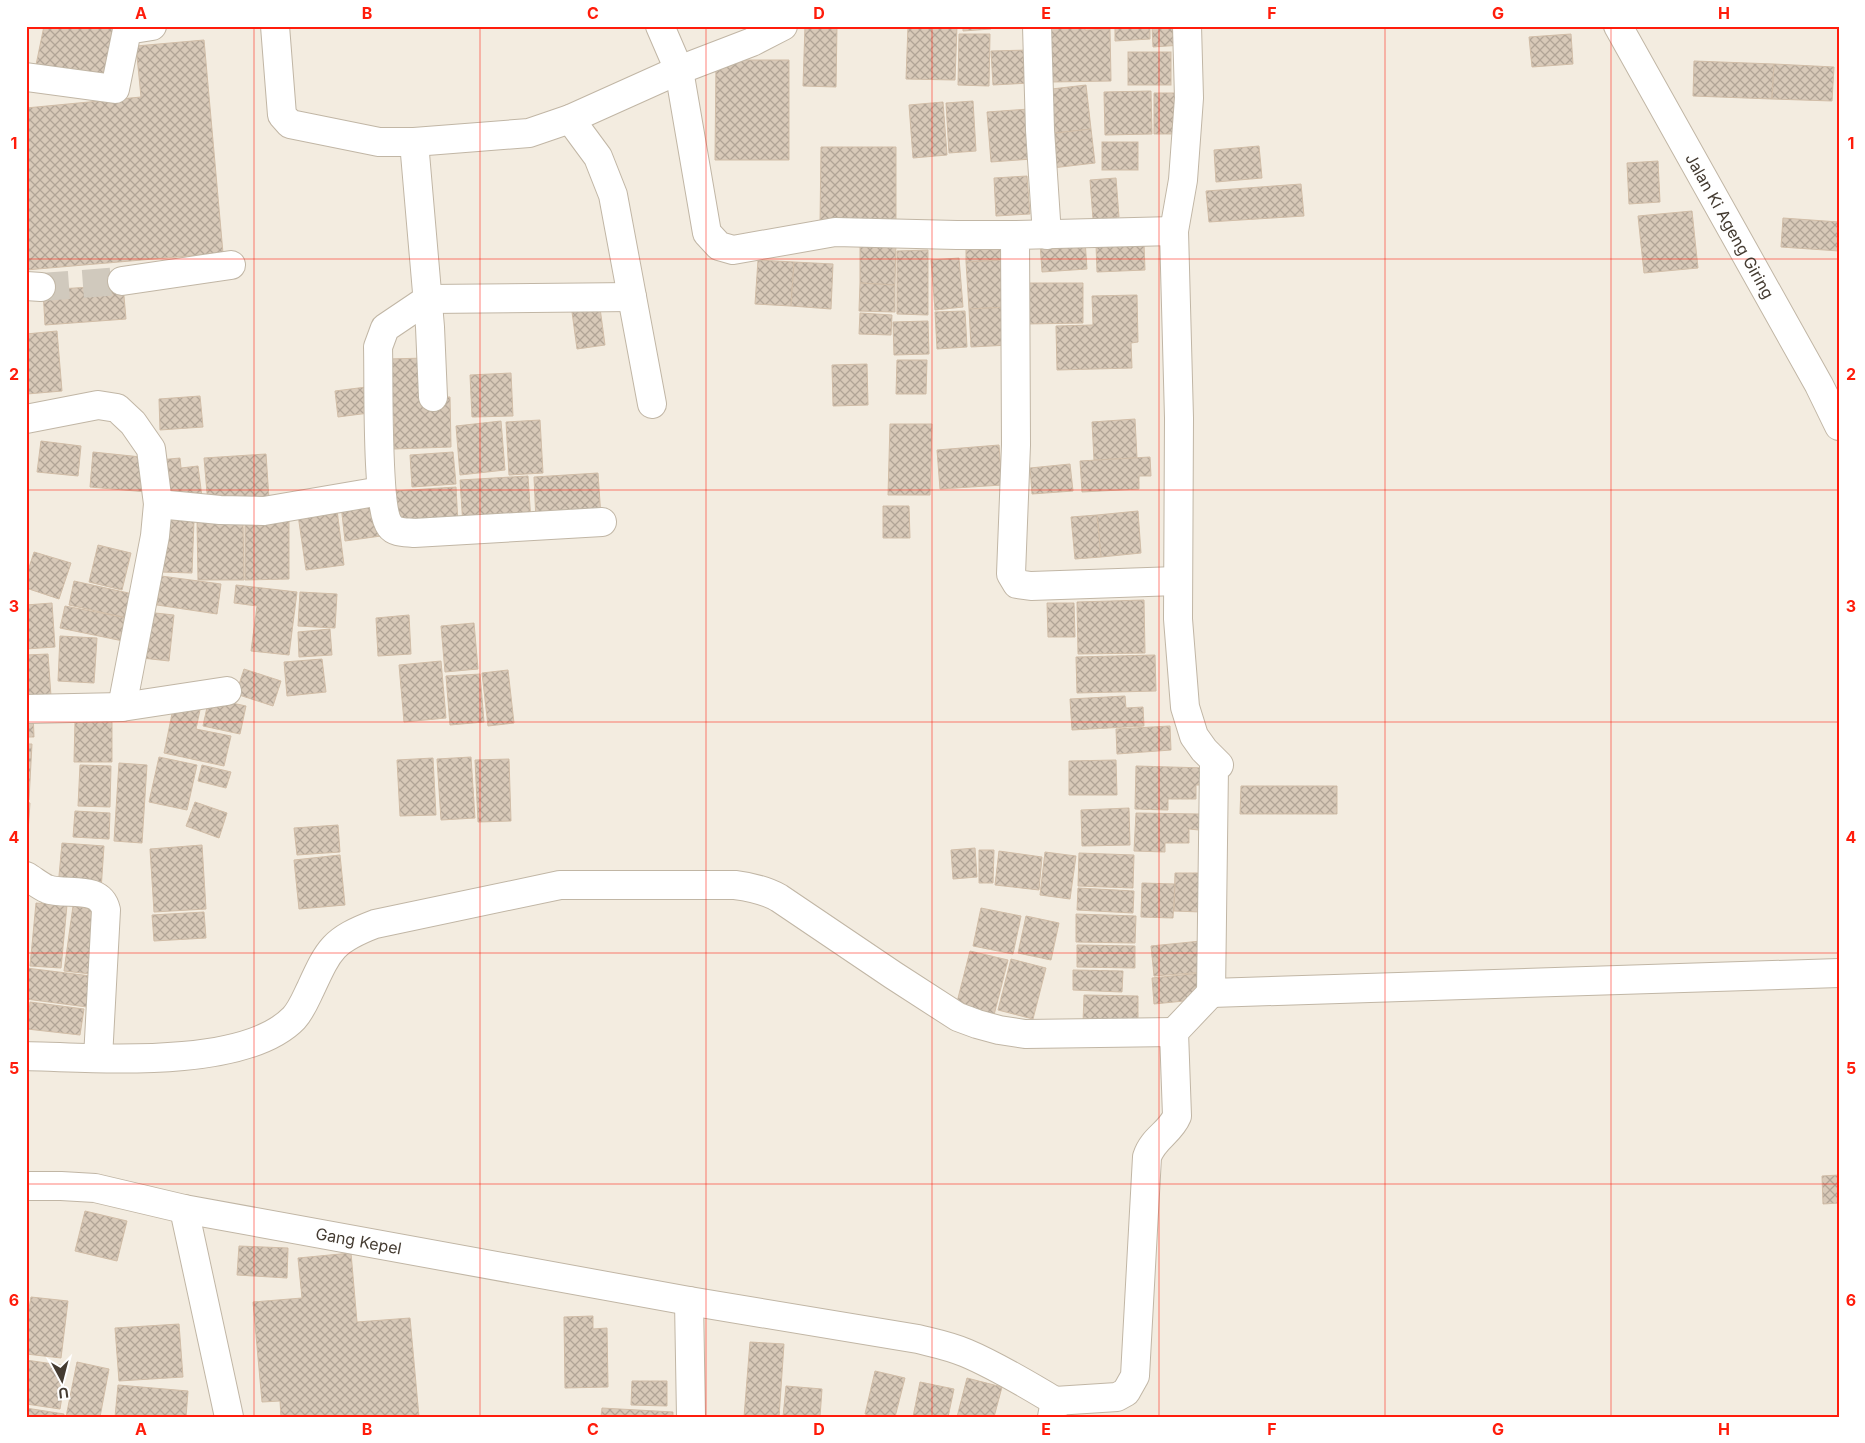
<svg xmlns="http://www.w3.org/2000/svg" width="1865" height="1443" viewBox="0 0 1865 1443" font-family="Inter,sans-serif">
	<defs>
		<pattern id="building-cross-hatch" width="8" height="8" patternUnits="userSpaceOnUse" patternTransform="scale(1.25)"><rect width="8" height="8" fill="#d8c9b8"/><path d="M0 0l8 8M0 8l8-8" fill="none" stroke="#b1a496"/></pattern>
	</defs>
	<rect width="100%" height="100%" fill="#f3ece0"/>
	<!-- building -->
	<g fill="url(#building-cross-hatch)" stroke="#d1bda7">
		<path d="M44,26h74l-12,54 -70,-15z"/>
		<path d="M805,26h32l-1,61 -33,-1z"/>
		<path d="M908,26h49l-2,54 -49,-1z"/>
		<path d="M963,26h28v3l-28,2z"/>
		<path d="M1049,26h36v4l25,-1 1,52 -60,1z"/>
		<path d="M1115,26h35v13l-35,2z"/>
		<path d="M1152,26h29l1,19 -29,2z"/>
		<path d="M959,34h31l-1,52 -31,-1z"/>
		<path d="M1571,34l2,30 -41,3 -3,-30z"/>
		<path d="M204,40l19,213 -197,17v-162l115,-11 -5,-51z"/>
		<path d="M1029,50l2,33 -38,2 -2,-34z"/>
		<rect x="1128" y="52" width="43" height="33"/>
		<path d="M716,60h73v100h-74z"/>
		<path d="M1694,61l80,3 -2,35 -79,-3z"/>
		<path d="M1774,64l60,3 -2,34 -60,-2z"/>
		<path d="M1086,85l5,44 -44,5 -4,-44z"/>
		<path d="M1151,91l1,43 -47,1 -1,-43z"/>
		<path d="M1154,93h24l1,41h-25z"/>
		<path d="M973,101l3,50 -27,2 -3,-50z"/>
		<path d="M943,102l4,53 -34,3 -4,-53z"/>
		<path d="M1029,109l3,50 -41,3 -4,-50z"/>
		<path d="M1091,129l4,34 -43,5 -5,-34z"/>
		<rect x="1102" y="142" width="36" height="28"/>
		<path d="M1259,146l3,32 -46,4 -2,-32z"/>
		<path d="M821,147h75v78h-76z"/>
		<path d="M1658,161l2,41 -31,2 -2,-41z"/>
		<path d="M1027,176l3,38 -34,2 -2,-38z"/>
		<path d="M1116,178l3,39 -26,2 -3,-39z"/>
		<path d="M1301,184l3,32 -95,6 -3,-31z"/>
		<path d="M1692,211l6,57 -54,5 -6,-57z"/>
		<path d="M1783,218l56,4v29l-58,-4z"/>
		<path d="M1085,240l2,29 -45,3 -2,-29z"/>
		<path d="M1004,241l1,19 -39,2v-19z"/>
		<path d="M860,242h36l-1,43 -35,-2z"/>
		<path d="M1144,243l1,27 -48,2 -1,-28z"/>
		<path d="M928,250v65l-31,-1v-63z"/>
		<path d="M959,258l4,49 -28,3 -4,-50z"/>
		<path d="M758,260l36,2 -3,44 -36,-2z"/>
		<path d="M1005,260l3,47 -39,2 -3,-47z"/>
		<path d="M794,262l39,2 -2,45 -40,-3z"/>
		<path d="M860,283l35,2v27l-36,-1z"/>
		<path d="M1026,283h57v40l-56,1z"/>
		<path d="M123,285l3,34 -81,6 -2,-35z"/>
		<path d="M1137,295l1,47 -7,1 1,25 -75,2 -1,-44 37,-1 -1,-29z"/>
		<path d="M1008,307l2,38 -39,2 -2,-38z"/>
		<path d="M600,308l5,37 -28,4 -5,-37z"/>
		<path d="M965,311l2,36 -30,2 -2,-37z"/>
		<path d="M860,313l32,2 -1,20 -32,-1z"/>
		<path d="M928,321l1,33 -35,1 -1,-33z"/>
		<path d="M57,331l5,60 -35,3 -1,-60z"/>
		<path d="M427,358l1,39h22l1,50 -57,2v-33h-5l-2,-57z"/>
		<path d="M897,360h30l-1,34h-30z"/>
		<path d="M867,364l1,41 -35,1 -1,-41z"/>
		<path d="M511,373l2,43 -41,1 -2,-42z"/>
		<path d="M374,386l3,26 -39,5 -3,-26z"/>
		<path d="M200,396l3,31 -43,3 -1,-31z"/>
		<path d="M1135,419l2,39 -43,2 -2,-38z"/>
		<path d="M540,420l3,53 -34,2 -3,-53z"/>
		<path d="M501,421l4,49 -45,5 -4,-49z"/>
		<path d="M890,424h42l-2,71h-42z"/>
		<path d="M41,441l40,5 -3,30 -41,-4z"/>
		<path d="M999,445l3,40 -62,4 -3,-39z"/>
		<path d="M93,452l58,6 -4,34 -57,-5z"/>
		<path d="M453,452l3,32 -44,3 -2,-32z"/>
		<path d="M266,454l3,45 -61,5 -4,-46z"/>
		<path d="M1150,457l1,19h-12v13l-57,3 -2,-31z"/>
		<path d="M180,458l1,10 17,-2 4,31 -39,-3 -4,-34z"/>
		<path d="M1070,464l3,27 -41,3 -2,-26z"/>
		<path d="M598,473l3,44 -65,4 -2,-44z"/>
		<path d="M528,476l3,46 -68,4 -3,-46z"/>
		<path d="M456,487l2,37 -62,3 -2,-36z"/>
		<path d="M377,501l4,35 -36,5 -4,-36z"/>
		<path d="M883,506h26l1,32h-27z"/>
		<path d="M337,510l7,55 -38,5 -8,-55z"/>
		<path d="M1138,511l3,42 -40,4 -4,-42z"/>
		<path d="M1097,515l4,42 -26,2 -4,-42z"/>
		<path d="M243,519l1,61h-46l-1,-60z"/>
		<path d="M163,520l31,1 -2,52 -31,-1z"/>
		<path d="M289,520v59l-44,1v-59z"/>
		<path d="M98,545l33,8 -9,37 -33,-8z"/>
		<path d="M34,552l37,11 -12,36 -33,-11v-11z"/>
		<path d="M161,576l60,8 -4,30 -60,-9z"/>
		<path d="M74,581l59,13 -6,24 -58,-13z"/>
		<path d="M236,585l61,7 -8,63 -38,-4 6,-45 -23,-3z"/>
		<path d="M300,592l37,2 -2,34 -37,-2z"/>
		<path d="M1144,600l1,53 -67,1 -1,-52z"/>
		<path d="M52,603l3,44 -29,2v-44z"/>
		<path d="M1047,603h27l1,34h-27z"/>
		<path d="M65,606l62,12 -4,23 -63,-13z"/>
		<path d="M146,612l28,3 -5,46 -27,-3z"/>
		<path d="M409,615l2,39 -33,2 -2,-38z"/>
		<path d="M474,623l4,46 -33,3 -4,-46z"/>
		<path d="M330,629l2,26 -33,2 -1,-25z"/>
		<path d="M60,636l37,2 -3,45 -36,-2z"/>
		<path d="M48,654l3,42 -25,2v-43z"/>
		<path d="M1155,655l1,36 -79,2 -1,-36z"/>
		<path d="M322,659l4,33 -39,4 -3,-34z"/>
		<path d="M441,661l5,57 -42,4 -5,-57z"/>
		<path d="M244,669l37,12 -8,25 -37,-12z"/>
		<path d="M508,670l6,53 -26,3 -6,-53z"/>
		<path d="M480,674l4,48 -34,3 -4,-49z"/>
		<path d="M1125,696l1,12 17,-1 1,19 -72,4 -2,-31z"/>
		<path d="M209,698l37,8 -6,28 -37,-8z"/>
		<path d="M175,699l26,6 -5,24 35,7 -7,30 -60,-13z"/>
		<path d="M26,712h7l1,25h-8z"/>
		<path d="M75,721h37v41h-38z"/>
		<path d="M1170,726l1,24 -54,4 -1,-25z"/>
		<path d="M26,744h6l-3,56h-3z"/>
		<path d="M159,757l38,8 -10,45 -38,-8z"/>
		<path d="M471,757l4,61 -34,2 -4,-61z"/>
		<path d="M433,758l3,57 -36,1 -3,-56z"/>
		<path d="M509,759l2,62 -33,1 -3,-62z"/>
		<path d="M1116,760l1,35h-48v-34z"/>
		<path d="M119,763l28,2 -5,78 -28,-2z"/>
		<path d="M80,765l31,1 -1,41 -32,-1z"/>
		<path d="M202,765l29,7 -5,16 -28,-7z"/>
		<path d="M1136,766l70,2 -1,17h-9v14h-28v11l-33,-1z"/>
		<path d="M1241,786h96v28h-97z"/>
		<path d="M26,802l4,1 -2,29h-2z"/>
		<path d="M195,802l32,11 -8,25 -33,-12z"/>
		<path d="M1129,808l1,37 -48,1 -1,-36z"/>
		<path d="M75,811l35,2 -1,26 -36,-2z"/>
		<path d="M1136,813l64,1 -1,16 -10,-1v14h-24v9l-31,-1z"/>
		<path d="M338,825l2,27 -43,3 -3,-27z"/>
		<path d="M62,843l42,3 -3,44 -43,-3z"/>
		<path d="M202,845l4,64 -52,3 -4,-63z"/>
		<path d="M975,848l2,29 -24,2 -2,-29z"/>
		<path d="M979,850h15l-1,33h-14z"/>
		<path d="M999,851l43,6 -3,33 -44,-5z"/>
		<path d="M1045,852l31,4 -6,43 -30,-4z"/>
		<path d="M1079,853l55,2 -1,33 -55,-2z"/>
		<path d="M340,855l5,50 -46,4 -5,-49z"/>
		<path d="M1175,873h27l-1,39 -27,-1z"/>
		<path d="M1142,883l33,1 -2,34 -32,-1z"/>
		<path d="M1078,888l56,3 -1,22 -56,-3z"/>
		<path d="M36,903l31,2 -6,63 -31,-2z"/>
		<path d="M73,906l26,4 -8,64 -27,-3z"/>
		<path d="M981,908l40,8 -8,38 -40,-8z"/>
		<path d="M204,912l2,26 -52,3 -2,-26z"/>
		<path d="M1076,914l60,2 -1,27 -59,-1z"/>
		<path d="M1026,916l33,7 -8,37 -33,-7z"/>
		<path d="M1201,941l4,31 -51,4 -3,-30z"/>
		<path d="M1077,945l58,1v22l-58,-1z"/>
		<path d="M970,951l38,9 -14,55 -38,-9z"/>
		<path d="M1011,959l35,9 -13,51 -35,-9z"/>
		<path d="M26,968l65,8 -4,31 -61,-8z"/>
		<path d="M1073,970l50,1 -1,21 -49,-2z"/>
		<path d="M1201,973l3,26 -50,5 -2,-26z"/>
		<path d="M1084,995l54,1v27l-55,-1z"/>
		<path d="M30,1002l54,7 -4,26 -53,-6z"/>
		<path d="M1839,1175v28l-16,1 -1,-28z"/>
		<path d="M85,1211l42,10 -10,40 -42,-10z"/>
		<path d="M239,1246l49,2 -1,30 -50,-3z"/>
		<path d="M351,1253l6,69 53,-4 9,99h-138l-1,-16 -18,1 -9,-100 49,-4 -4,-40z"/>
		<path d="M31,1297l37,4 -7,57 -35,-4v-29z"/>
		<path d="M593,1316v13l14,-1 1,59 -43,1 -1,-71z"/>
		<path d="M179,1324l4,53 -64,4 -4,-53z"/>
		<path d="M750,1342l34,2 -5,73h-35z"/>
		<path d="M26,1360l41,6 -7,43 -34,-5z"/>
		<path d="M77,1362l32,7 -9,48h-34z"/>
		<path d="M875,1371l30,7 -10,39h-19l-11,-3z"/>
		<path d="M967,1378l35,9 -8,30h-37z"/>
		<path d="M632,1381h35v25l-36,-1z"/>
		<path d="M920,1382l34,7 -6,28h-35z"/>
		<path d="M118,1385l70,6 -2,26h-71z"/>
		<path d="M786,1386l36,3 -2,28h-37z"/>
		<path d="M26,1408l38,6v3h-38z"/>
		<path d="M602,1408l71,4v5h-72z"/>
	</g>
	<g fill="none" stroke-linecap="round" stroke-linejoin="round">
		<!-- minor-tunnel -->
		<path stroke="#d0c9bd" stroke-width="28" stroke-dasharray="28 14" stroke-linecap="butt" d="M41,287l81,-6"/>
		<defs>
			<g id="minor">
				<path d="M275,26l7,89 8,9 89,18h35l115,-9 41,-14 109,-49 73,-28 31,-16"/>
				<path d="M660,26l19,44 28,163 12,13 14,4 102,-18 122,3h58"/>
				<path d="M1037,26l3,104 7,105"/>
				<path d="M26,77l89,12 12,-59 25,-4"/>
				<path d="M570,119l28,38 15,38 39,209"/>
				<path d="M414,142l16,185 3,70"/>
				<path d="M1174,231l-159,4 1,210 -5,129 6,10 14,2 146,-5"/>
				<path d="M122,281l109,-16"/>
				<path d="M26,286l15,1"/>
				<path d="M26,419l72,-14 19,3 16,15 18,26 7,55 -3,32 -33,171"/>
				<path d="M158,504l62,6 44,1 117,-20"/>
				<path d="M602,522l-188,11c-8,-1 -19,0 -24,-7 -14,-17 -11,-149 -12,-179l7,-19 43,-29 204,-2"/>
				<path d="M26,709l96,-2 105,-16"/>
				<path d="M26,876c7,4 14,10 21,13 19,7 53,-5 59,21l-8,148"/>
				<path d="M1211,993l628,-20"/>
				<path d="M26,1056c69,2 218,14 268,-38 8,-9 12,-20 17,-30 18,-39 22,-48 64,-64l185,-39h175c16,2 30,5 44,13l114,77 65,42 19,7 22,6 26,4 149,-2"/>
				<path id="s1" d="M26,1186h35l34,2 89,21 505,92 229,38c16,4 32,7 48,14 31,13 60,31 89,48"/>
				<path d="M184,1209l45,208"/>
				<path d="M689,1301l2,116"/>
				<path d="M1052,1417l3,-16 62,-4 9,-5 9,-16 12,-219c6,-19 23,-24 30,-41l-3,-84 37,-39 3,-226 5,-2 -15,-15 -10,-14 -9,-29 -7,-88 1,-201 -5,-187 9,-51 6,-82 -2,-72"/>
			</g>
			<g id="tertiary">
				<path id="s2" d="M1618,26l201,359 20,41"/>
			</g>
		</defs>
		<!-- minor casing -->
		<use href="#minor" stroke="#c1b6a5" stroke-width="30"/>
		<!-- tertiary casing -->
		<use href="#tertiary" stroke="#c1b6a5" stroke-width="30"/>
		<!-- minor -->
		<use href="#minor" stroke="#fff" stroke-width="28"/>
		<!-- tertiary -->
		<use href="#tertiary" stroke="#fff" stroke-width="28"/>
	</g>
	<!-- grid -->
	<path fill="none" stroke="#ff1c0b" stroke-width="1" stroke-opacity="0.55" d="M254,26v1391M480,26v1391M706,26v1391M932,26v1391M1159,26v1391M1385,26v1391M1611,26v1391M26,259h1813M26,490h1813M26,722h1813M26,953h1813M26,1184h1813"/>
	<g text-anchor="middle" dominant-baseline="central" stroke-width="4" stroke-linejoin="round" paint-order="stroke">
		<!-- street labels -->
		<g font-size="16" fill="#443b31" stroke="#fff">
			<text stroke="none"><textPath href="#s2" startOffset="229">Jalan Ki Ageng Giring</textPath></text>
			<text stroke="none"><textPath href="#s1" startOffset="338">Gang Kepel</textPath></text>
		</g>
	</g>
	<!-- border -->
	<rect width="1865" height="1443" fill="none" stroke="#ffffff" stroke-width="55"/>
	<!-- north arrow -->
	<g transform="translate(62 1380) rotate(173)" stroke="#ffffff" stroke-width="4" paint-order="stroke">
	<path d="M0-4L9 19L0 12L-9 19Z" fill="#443b31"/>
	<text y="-8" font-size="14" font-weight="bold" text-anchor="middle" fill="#443b31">U</text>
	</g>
	<rect x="28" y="28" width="1810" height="1388" fill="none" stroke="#ff1c0b" stroke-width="2"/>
	<g font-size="16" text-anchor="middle" font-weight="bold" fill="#ff1c0b">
		<text x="141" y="19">A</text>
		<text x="367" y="19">B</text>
		<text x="593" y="19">C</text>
		<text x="819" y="19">D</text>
		<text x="1046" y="19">E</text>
		<text x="1272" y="19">F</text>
		<text x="1498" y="19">G</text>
		<text x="1724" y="19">H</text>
		<text x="14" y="149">1</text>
		<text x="1851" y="149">1</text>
		<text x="14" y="380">2</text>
		<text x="1851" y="380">2</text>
		<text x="14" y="612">3</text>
		<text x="1851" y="612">3</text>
		<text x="14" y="843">4</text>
		<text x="1851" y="843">4</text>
		<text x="14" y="1074">5</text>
		<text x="1851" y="1074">5</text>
		<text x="14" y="1306">6</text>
		<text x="1851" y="1306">6</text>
		<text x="141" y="1435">A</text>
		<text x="367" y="1435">B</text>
		<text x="593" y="1435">C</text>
		<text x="819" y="1435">D</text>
		<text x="1046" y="1435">E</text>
		<text x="1272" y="1435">F</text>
		<text x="1498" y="1435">G</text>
		<text x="1724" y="1435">H</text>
	</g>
</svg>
